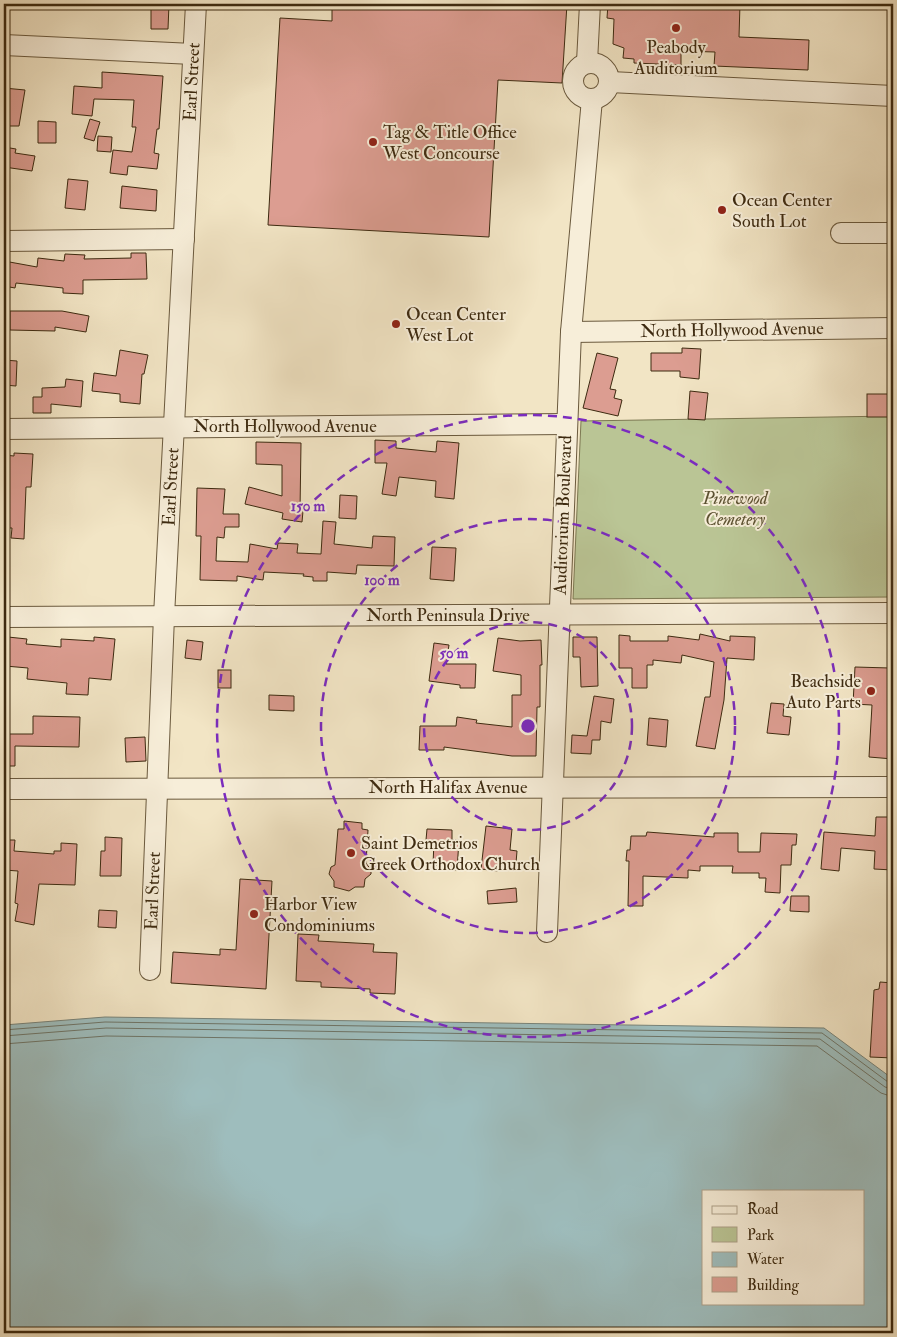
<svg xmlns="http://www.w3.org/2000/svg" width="897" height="1337" viewBox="0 0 897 1337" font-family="'IM FELL Double Pica',serif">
	<rect width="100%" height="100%" fill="#f2e5c5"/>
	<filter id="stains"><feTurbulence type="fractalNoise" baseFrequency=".004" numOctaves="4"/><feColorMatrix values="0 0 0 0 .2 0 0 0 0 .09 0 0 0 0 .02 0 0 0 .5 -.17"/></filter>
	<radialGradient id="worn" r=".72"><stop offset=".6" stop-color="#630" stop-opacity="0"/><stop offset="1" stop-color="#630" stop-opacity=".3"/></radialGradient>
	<!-- green -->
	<path fill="#bac595" stroke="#7c7852" d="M893,416v181l-320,2 8,-178z"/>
	<!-- water -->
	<path fill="#9ebdbd" stroke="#778278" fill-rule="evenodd" d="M105,1017l719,11 69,51v254h-889v-308zM703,1191h160v112h-160z"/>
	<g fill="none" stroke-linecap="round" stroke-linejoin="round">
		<!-- shore -->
		<g stroke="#6e7466" stroke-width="1">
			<path d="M4,1030l101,-8 717,11 66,49 5,1"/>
			<path d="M4,1036l102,-8 714,11 65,48 8,2"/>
			<path d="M4,1044l102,-8 711,10 64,47 12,4"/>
		</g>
	</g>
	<!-- building -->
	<g fill="#dc9d91" stroke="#3d2a10">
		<path d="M151,4h18l-1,25h-17z"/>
		<path d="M332,4h235l-5,79 -64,-3 -9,157 -221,-12 12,-207 52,3z"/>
		<path d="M608,4h132l-1,33 70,3 -1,30 -94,-4 1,-14 -34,-1v14l-47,-2v-4l-11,-1 1,-10 -11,-4 1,-25 -7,-1z"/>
		<path d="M102,72l61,4 -4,53h-2l-3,24 5,1 -2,15 -29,-3 -1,9 -17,-2 3,-23 19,2 4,-25h-4l2,-27 -40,-1 -2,17 -20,-2 2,-28 28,2z"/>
		<path d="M4,88l21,2 -6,36h-15z"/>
		<path d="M90,119l10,3 -6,19 -10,-3z"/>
		<path d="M38,121l18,1v21h-18z"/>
		<path d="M98,136l14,1 -1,15 -14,-1z"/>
		<path d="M4,147l12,2 -1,4 20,3 -3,15 -28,-4z"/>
		<path d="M68,179l20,2 -3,29 -20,-2z"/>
		<path d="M122,186l35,4 -1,21 -36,-3z"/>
		<path d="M131,253h15l1,26 -64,1v14l-20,-1v-5l-47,-5 -1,5 -11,-2v-25l33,6 1,-9 26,3 1,-7 20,1 -1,4 47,-1z"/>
		<path d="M10,311h52l27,5 -3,16 -31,-5v4l-45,-1z"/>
		<path d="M682,348l19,1 -2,30 -19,-2v-6h-29v-18h31z"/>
		<path d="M120,350l28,5 -4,19h-2l-2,30 -20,-2v-8l-28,-3 2,-18 22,3z"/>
		<path d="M597,353l21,5 -8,31 6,1 -2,8 8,2 -4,16 -35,-8z"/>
		<path d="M4,360l13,1 -1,25 -12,-1z"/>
		<path d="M66,379l17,2 -2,26 -30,-3v9h-18v-16h9v-9l23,-1z"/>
		<path d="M690,391l18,2 -3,27 -17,-1z"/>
		<rect x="867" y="394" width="21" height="23"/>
		<path d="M375,440l21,1v7l40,4 1,-11 22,2 -5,56 -19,-2 1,-16 -37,-4 -3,19 -14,-2 5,-31h-12z"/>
		<path d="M256,442l45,1 -1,68h3l-1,11 -20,-3 1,-6 -38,-9 4,-17 33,9v-31l-26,-1z"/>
		<path d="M14,453l19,1 -2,33h-5l-2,52 -13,-1 1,-10h-5l1,-26h-4v-47l10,1z"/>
		<path d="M197,488l28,1 -2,25h16v13h-14l-1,11 -7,-1 -1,24 32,1 2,-18 27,5 1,-6 20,1 -1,9 24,1 2,-33 13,1 -2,22 38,4 1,-12 22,1 -1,29 -37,-1 -1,9 -29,-2v9h-14v-4l-10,-1 1,-2 -40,-2 -1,8 -26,-4v5l-37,-1 1,-44h-5z"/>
		<path d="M340,495l17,1 -1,23 -17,-1z"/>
		<path d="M432,547l24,1 -2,33 -24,-2z"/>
		<path d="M700,634l30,7v-5l25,1 -1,23 -27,-2 -3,42 -9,49 -19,-3 9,-49h5l4,-35 -32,-7 -1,8 -28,-3v5h-6v23h-15v-20h-13v-33l11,1v5h38v-5l31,4z"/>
		<path d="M8,637l19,2 -1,5 35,3v-8l33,2v-4l21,2 -4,41 -22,-2 -1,17 -22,-1 1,-11 -40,-4 1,-11 -23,-2z"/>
		<path d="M573,637h24l1,49 -17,1 -1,-30h-7z"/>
		<path d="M498,638l22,3 21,-1 1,25h-2v42h-3l-1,49h-24l-68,-9v3h-25l1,-24h36l1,-9 20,3 -1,3 36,4v-32h9v-20l-28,-4z"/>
		<path d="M187,640l16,2 -2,18 -16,-2z"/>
		<path d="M434,643l15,2 -3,19h30l-1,24h-15v-3l-31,-4z"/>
		<path d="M855,667l35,1 -2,41 5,1v49l-24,-2 3,-52 -19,-1z"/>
		<rect x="218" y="670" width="13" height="18"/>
		<path d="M269,695l25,1v15l-25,-1z"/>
		<path d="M594,696l20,3 -3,24 -10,-2 -1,19h-8l-1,14 -20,-1 1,-18 15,1z"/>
		<path d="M771,703l13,1 -1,12 8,1 -2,18 -22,-2z"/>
		<path d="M33,716l47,1 -1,30 -64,-1v20h-11v-32h29z"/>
		<path d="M649,718l19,2 -2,27 -19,-2z"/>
		<path d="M145,737l1,24 -20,1 -1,-24z"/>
		<path d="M876,817h17v53l-19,-1 1,-18 -34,-3 -2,23 -18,-2 3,-37 51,4z"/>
		<path d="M344,821l18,2v6l6,1 -2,33 5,7v4l-6,5 -1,8h-9l-6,4 -15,-4v-6l-5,-7 2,-7 4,-2 3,-36h6z"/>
		<path d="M486,826l26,3 -2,21 7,1 -1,12 -17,-2 -1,10 -17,-2z"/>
		<path d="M427,829l25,1v10h7l-2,30h-13v-5h-11l1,-24 -8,-1z"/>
		<path d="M647,832l67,5v-4h24v19h22l1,-19 36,1 -1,11h-4l-1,20h-10l-1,28 -15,-1 1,-14h-7v-5h-27l1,-7h-33v5l-12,-1v8l-45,-2v30h-15l1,-45h-3l1,-11h3l1,-14h15z"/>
		<path d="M105,837l17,1 -1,38h-21l1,-25h4z"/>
		<path d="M4,840h11l-1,11 40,3v-3h7v-8l16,1 -2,41 -36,-1 -5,41 -19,-4 3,-17 -3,-1 3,-32 -14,-1z"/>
		<path d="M240,879l32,2 -6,108 -95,-6 2,-31 47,3v-6l16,1z"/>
		<path d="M516,888l1,14 -29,2 -1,-13z"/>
		<path d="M791,896h18v16l-19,-1z"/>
		<path d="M99,910l18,1 -1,17 -18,-1z"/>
		<path d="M298,934l21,1 -1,6 56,3 -1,8 24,1 -2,41 -25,-1v-4l-49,-2v-5l-25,-1z"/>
		<path d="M880,982l13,1v75l-23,-1 4,-67 5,-1z"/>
	</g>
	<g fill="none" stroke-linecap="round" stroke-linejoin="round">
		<defs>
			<g id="minor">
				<path d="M4,45l189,9"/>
				<path d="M587,62l3,-58"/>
				<circle cx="591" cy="81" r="18"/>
				<path d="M610,82l283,14"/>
				<path d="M841,233h52"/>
				<path d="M4,241l180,-2"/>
				<path d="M571,332l322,-4"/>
				<path d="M4,429l562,-5"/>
				<path d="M4,617l889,-4"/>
				<path d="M4,789l889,-2"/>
				<path d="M547,932l24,-600 21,-233"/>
				<path d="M150,970l14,-354 32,-612"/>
			</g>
		</defs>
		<!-- minor casing -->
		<use href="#minor" stroke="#6a593d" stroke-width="22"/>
		<!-- minor -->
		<use href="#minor" stroke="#f7eed9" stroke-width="20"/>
	</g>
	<!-- distance rings -->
	<g fill="none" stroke="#7b2cbf" stroke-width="2.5" stroke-dasharray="9 6">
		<circle cx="528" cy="726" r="104"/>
		<circle cx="528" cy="726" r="207"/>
		<circle cx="528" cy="726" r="311"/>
	</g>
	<!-- markers -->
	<g fill="#8f2418" stroke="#f7eed9" stroke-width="2">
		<circle cx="676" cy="28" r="5"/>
		<circle cx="373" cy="142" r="5"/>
		<circle cx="722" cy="210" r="5"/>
		<circle cx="396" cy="324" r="5"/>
		<circle cx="871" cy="691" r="5"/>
		<circle cx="351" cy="853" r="5"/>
		<circle cx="254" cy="914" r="5"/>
	</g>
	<g text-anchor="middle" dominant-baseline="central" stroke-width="4" stroke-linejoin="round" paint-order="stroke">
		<!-- poi labels -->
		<g font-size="18" fill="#3d2a10" stroke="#f7eed9" text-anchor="start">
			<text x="676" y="47" text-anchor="middle">Peabody<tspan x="676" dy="21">Auditorium</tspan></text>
			<text x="383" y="132">Tag &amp; Title Office<tspan x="383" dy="21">West Concourse</tspan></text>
			<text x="732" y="200">Ocean Center<tspan x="732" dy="21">South Lot</tspan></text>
			<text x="406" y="314">Ocean Center<tspan x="406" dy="21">West Lot</tspan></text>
			<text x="861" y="681" text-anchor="end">Beachside<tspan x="861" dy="21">Auto Parts</tspan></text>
			<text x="361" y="843">Saint Demetrios<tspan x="361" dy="21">Greek Orthodox Church</tspan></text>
			<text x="264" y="904">Harbor View<tspan x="264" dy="21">Condominiums</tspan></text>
		</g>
		<!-- street labels -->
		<g font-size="18" fill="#3d2a10" stroke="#f7eed9">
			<text transform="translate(192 82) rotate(-87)">Earl Street</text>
			<text transform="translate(732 330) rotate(-1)">North Hollywood Avenue</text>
			<text x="285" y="426">North Hollywood Avenue</text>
			<text transform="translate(171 487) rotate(-87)">Earl Street</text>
			<text transform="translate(563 515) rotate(-88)">Auditorium Boulevard</text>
			<text x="448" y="615">North Peninsula Drive</text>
			<text x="448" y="787">North Halifax Avenue</text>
			<text transform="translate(153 891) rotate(-88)">Earl Street</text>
		</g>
		<!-- park labels -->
		<g font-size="18" font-style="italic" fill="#5c5131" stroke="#f7eed9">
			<text x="735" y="498">Pinewood<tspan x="735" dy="21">Cemetery</tspan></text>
		</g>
	</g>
	<circle cx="528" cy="726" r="8" fill="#7b2cbf" stroke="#f7eed9" stroke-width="2.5"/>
	<g font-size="15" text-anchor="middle" font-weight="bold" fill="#7b2cbf" stroke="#f7eed9" stroke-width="4" stroke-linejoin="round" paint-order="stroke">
		<text x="308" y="511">150 m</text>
		<text x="382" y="585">100 m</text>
		<text x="454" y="658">50 m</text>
	</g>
	<!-- margin -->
	<rect width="897" height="1337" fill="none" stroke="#f2e5c5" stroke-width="20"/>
	<rect x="5" y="5" width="887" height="1327" fill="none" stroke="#3d2a10" stroke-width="2.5"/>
	<rect x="10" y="10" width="877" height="1317" fill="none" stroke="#3d2a10"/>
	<!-- legend -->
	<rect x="702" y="1190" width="162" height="115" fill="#f7eed9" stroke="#ada089"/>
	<rect x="712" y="1206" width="25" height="8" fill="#f7eed9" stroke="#ada089"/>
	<text x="747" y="1214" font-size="15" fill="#3d2a10">Road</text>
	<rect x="712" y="1227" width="25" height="15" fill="#bac595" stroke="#ada089"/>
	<text x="747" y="1240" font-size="15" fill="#3d2a10">Park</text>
	<rect x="712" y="1252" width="25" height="15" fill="#9ebdbd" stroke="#ada089"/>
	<text x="747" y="1264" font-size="15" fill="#3d2a10">Water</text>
	<rect x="712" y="1277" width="25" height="15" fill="#dc9d91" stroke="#ada089"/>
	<text x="747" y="1290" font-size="15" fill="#3d2a10">Building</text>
	<rect width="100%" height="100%" filter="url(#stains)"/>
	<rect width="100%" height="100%" fill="url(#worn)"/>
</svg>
